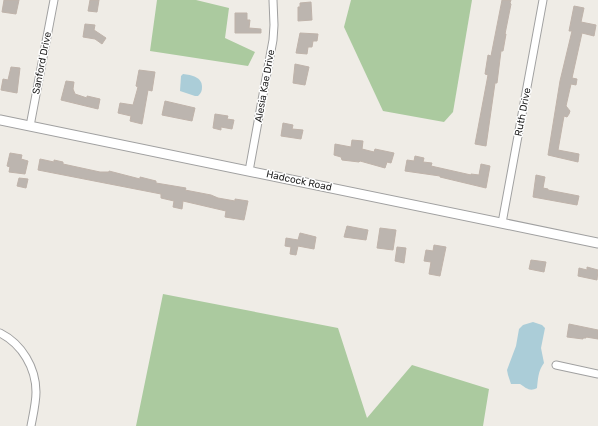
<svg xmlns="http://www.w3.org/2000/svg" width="598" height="426" viewBox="0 0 598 426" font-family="Rubik,sans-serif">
	<rect width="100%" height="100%" fill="#efece6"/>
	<!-- forest -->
	<g fill="#abca9f">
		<path d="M157,0h39l33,8 -4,30 30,14 -7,14 -98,-15z"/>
		<path d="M351,0h121l-19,112 -9,10 -61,-11 -39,-84z"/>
		<path d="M163,294l175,34 29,90 45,-53 77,24 -6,37h-347z"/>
	</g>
	<!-- water -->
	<g fill="#abcdd8">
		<path d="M183,74c9,1 19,3 19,13 0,4 -1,6 -4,9h-3l-15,-5 1,-15z"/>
		<path d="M533,322l9,3 3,3 -4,20 3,15c-6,8 -6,16 -7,25 -7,4 -11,0 -17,-4h-9l-3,-9 -1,-5 9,-24 3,-17 4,-4z"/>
	</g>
	<!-- building -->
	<g fill="#bcb5af" stroke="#bfb3aa">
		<path d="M4,0h15l-3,14 -14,-2z"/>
		<path d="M90,0h9l-2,12 -9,-1z"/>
		<path d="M502,0h9l-1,3 1,1 -6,30h1l-3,17h-2l-4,32h-2l-9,63 -11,-2 13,-69 -3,-1 3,-19 3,1z"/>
		<path d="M311,2l1,18 -14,1v-14h2v-4z"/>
		<path d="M574,6l10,2 -3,14 15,3 -2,11 -12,-3 -10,45 5,1 -1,6 -5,-1 -5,22 4,5 -1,3 -2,3 -3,-1 -6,34 21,4 -1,8 -30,-7 12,-74 12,-50h-3z"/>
		<path d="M235,13h12v7h3l-1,8 12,1v4h-26z"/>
		<path d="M85,24l10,1 -1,5 12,8 -4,6 -7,-5 -12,-2z"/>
		<path d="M300,33l18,1 -1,7h-4l-1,6h-4l-1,7 -11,-1z"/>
		<path d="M295,64l14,3 -4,18 -12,-2z"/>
		<path d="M11,67l9,1 -3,25 -16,-3 2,-11 5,1z"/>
		<path d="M139,70l16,2 -3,19 -4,-1 -6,34 -12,-3 1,-5 -13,-3 2,-10 13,2 5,-18 -2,-1z"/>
		<path d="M66,81l8,1 -1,7 2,5 12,4v-2l13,3 -2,10 -37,-9z"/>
		<path d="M165,101l30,7 -3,13 -30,-6z"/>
		<path d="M215,114l13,2 -1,3 7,1 -2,9 -11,-2v3l-8,-2z"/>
		<path d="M283,123l10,2 -1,4 11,1 -2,9 -20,-3z"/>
		<path d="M352,140l11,1 -1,8 12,3 1,-3 19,4 -3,10 -4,-1 -2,6 -25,-7 -1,1 -17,-2 -1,-3 -7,-2 1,-11 16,3z"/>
		<path d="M10,153l12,2 -1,4 7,2 -3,13 -16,-2 1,-5 -3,-1z"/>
		<path d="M415,156l9,2 -1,4 9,1 -1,3 40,9v-1l8,1 2,-11 9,2 -4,22 -46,-11v-1l-35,-5 2,-11 7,1z"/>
		<path d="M40,159l14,3v-2l9,2v2l37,8h9v-1l31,8v-2l16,4v2l30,5 -1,2 26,5 7,3 17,3v-2l13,2 -4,19 -19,-3 1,-6 -43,-10 -1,8 -9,-2 1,-6 -13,-3v-4l-123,-24z"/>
		<path d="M536,175l9,2 -2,11 5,1v1l31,6 -2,9 -44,-8z"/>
		<path d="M19,178l9,1 -2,9 -9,-2z"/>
		<path d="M347,226l21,4 -2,10 -22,-3z"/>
		<path d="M380,228l16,2 -3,20 -16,-2z"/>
		<path d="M300,233l16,4 -2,12 -16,-3 -2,9 -6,-1 1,-7 -6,-1 1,-8 12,2z"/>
		<path d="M434,245l12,2 -6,29 -11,-2 2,-12 -7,-1 2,-11 7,1z"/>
		<path d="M397,247l9,1 -2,15 -9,-2z"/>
		<path d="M531,260l15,2 -2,10 -15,-3z"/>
		<path d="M587,267l11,3 -1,10 -19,-4 1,-8 8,2z"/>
		<path d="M569,324l29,6v9l-12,-2v1h-3v1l-16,-2z"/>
	</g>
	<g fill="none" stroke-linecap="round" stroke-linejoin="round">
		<defs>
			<g id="minor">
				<path d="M30,126l24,-126"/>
				<path d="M249,171l24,-131 1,-15 -1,-25"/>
				<path d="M502,223l41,-223"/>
				<path d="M0,333c22,11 36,35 36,59 0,11 -3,23 -5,34"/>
				<path d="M556,365l42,9"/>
			</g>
			<path id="tertiary" d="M0,120l598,123"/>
		</defs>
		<!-- minor casing -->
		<use href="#minor" stroke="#a0a0a0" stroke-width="9"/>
		<!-- tertiary casing -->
		<use href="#tertiary" stroke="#a0a0a0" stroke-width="11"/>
		<!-- minor -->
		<use href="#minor" stroke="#fff" stroke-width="7"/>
		<!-- tertiary -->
		<use href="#tertiary" stroke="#fff" stroke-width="9"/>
	</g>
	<g text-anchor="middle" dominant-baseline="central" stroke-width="3" stroke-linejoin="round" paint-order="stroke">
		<!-- street labels -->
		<g font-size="10" fill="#1f1f1f" stroke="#fff">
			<text transform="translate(42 63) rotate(-79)">Sanford Drive</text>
			<text transform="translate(265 86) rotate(-80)">Alesia Kae Drive</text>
			<text transform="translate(523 112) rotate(-79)">Ruth Drive</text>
			<text transform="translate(299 181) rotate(12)">Hadcock Road</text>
		</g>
	</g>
</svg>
